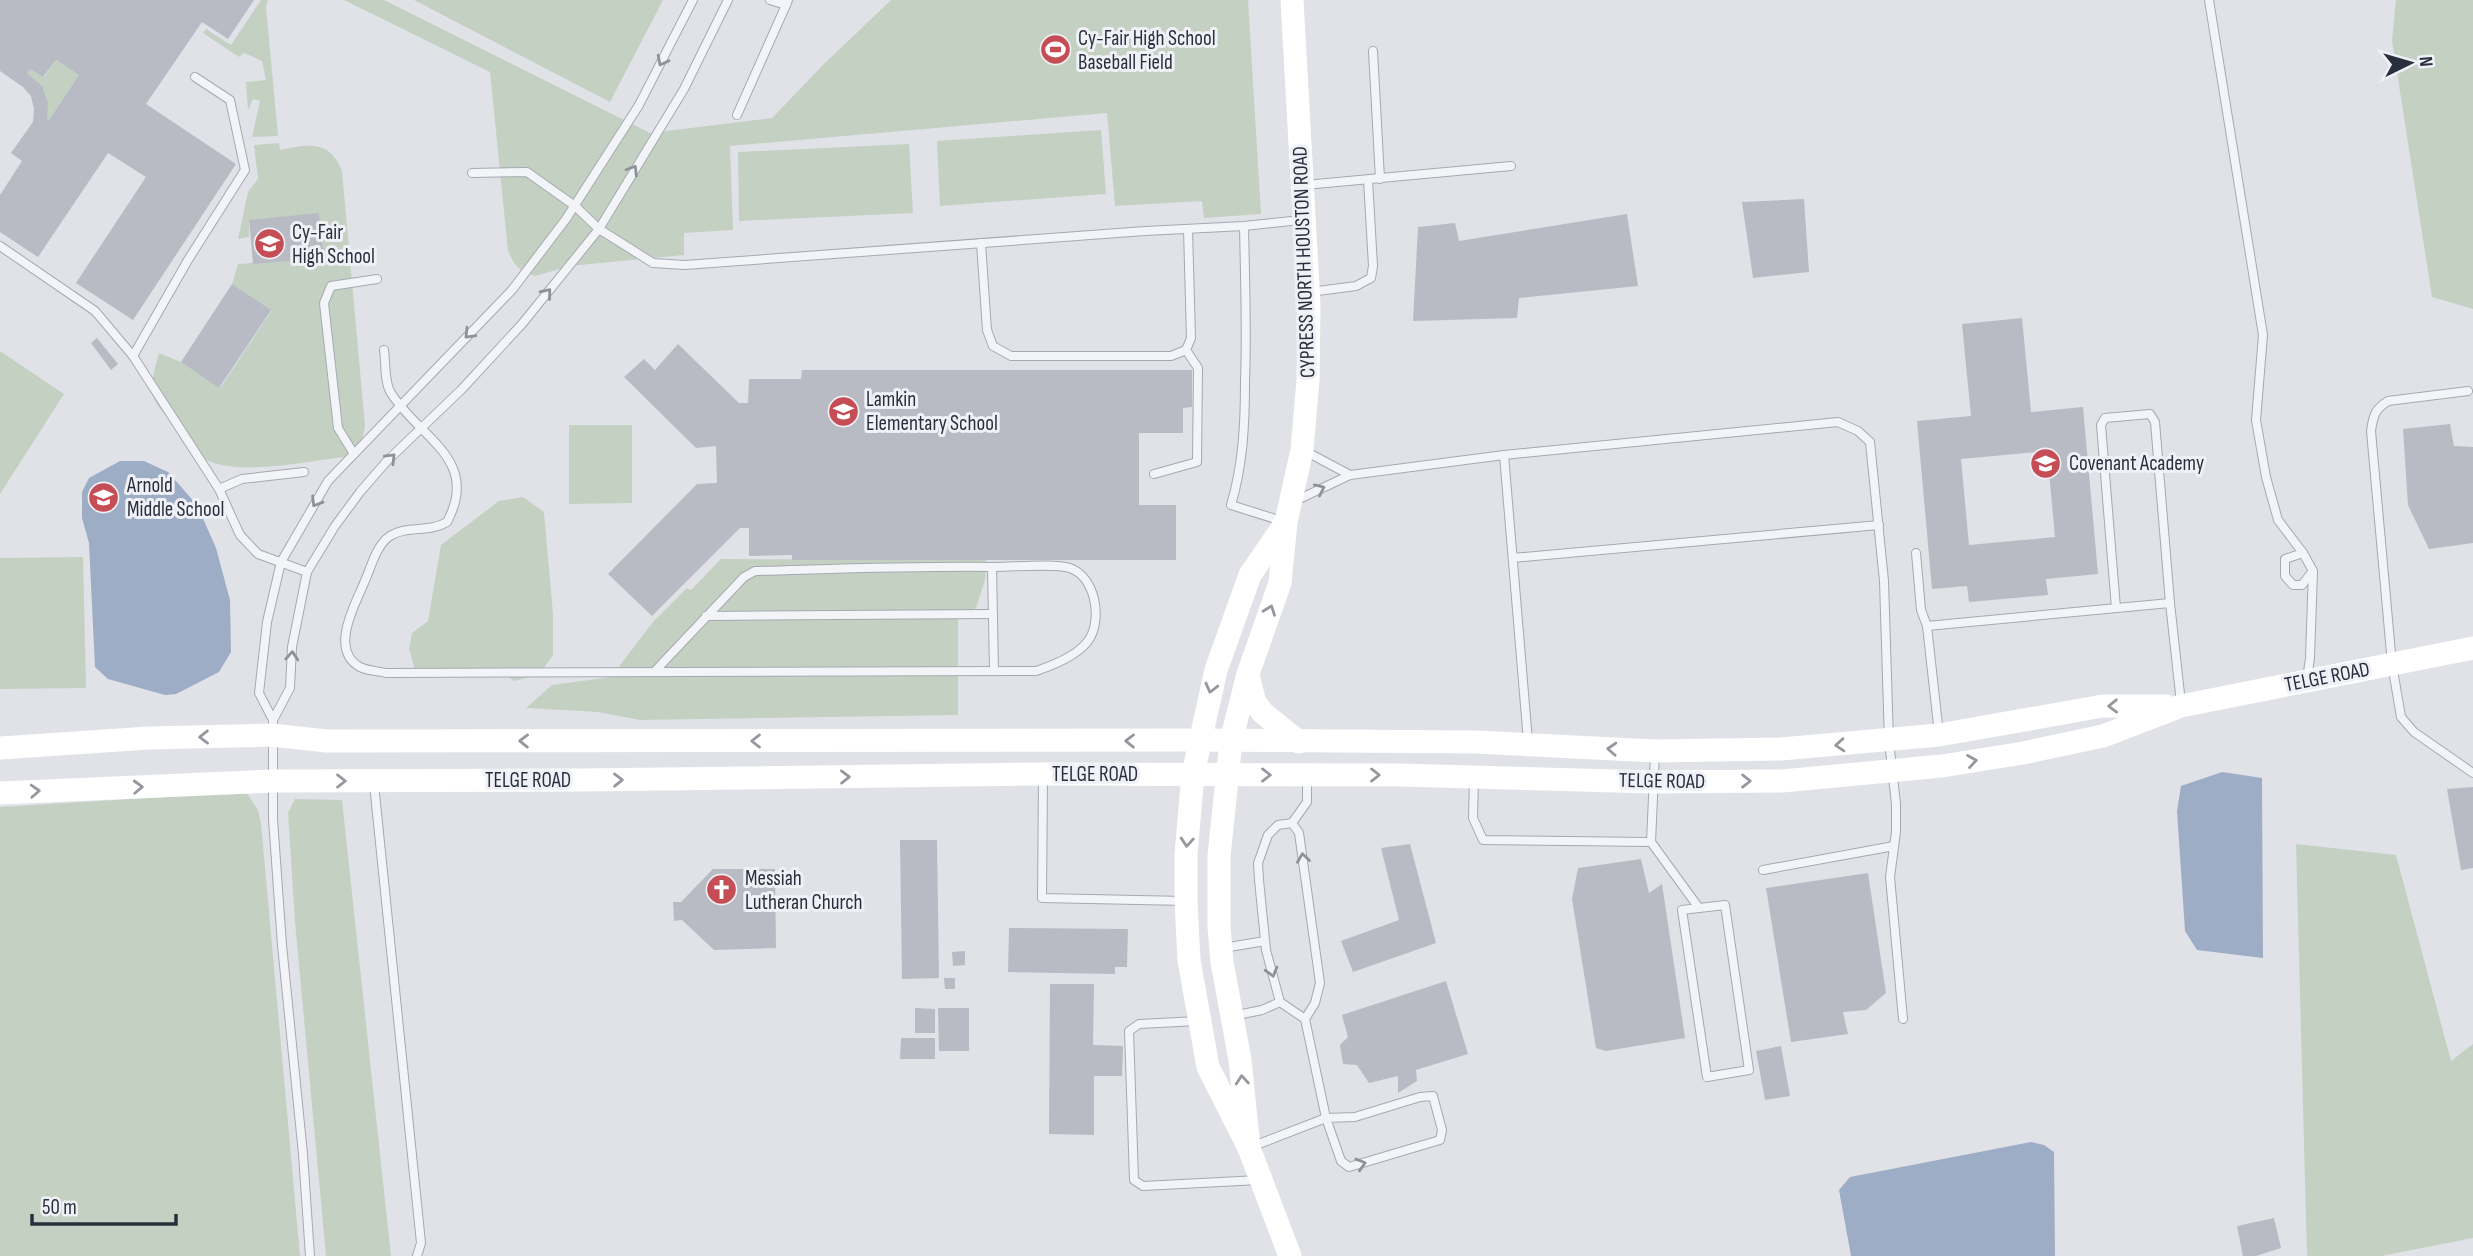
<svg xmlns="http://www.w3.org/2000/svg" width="2473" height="1256" viewBox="0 0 2473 1256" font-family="'Sofia Sans Condensed',sans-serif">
	<rect width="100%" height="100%" fill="#e0e2e8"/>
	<!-- green -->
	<g fill="#c4d1c2">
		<path d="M261,0h7l-2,7 12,129 -26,1 8,-36 -7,-2 -5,11 -2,-28 20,-2 -4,-19 -18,-8 -5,4 -36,-24 3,-4 25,16z"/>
		<path d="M344,0h40l266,133 122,-15 52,-54 67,-64h357l13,214 -57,4 -2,-17 -87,5 -8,-93 -377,33 3,84 -49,3v22l-114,11 -35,10 -13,-5 -8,-8 -6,-12 -18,-179z"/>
		<path d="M414,0h249l-53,102z"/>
		<path d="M2396,0h77v309l-41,-12 -40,-257z"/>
		<path d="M56,60l23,15 -30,45 -2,-1c1,-22 -4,-32 -20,-46l3,-4 14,8z"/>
		<path d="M1101,130l5,64 -166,12 -3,-65z"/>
		<path d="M279,143l1,7c29,-6 50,-10 62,21l23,255c-2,15 -7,24 -21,31 -35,4 -114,21 -142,0 -9,-7 -16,-20 -24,-29 -30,-31 -31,-33 -19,-75l22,9 39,26 51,-77 -39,-27 6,-20 86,-6 -5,-44 -70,6v17l-11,2 10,-47 10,-13 -4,-34z"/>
		<path d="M909,144l4,69 -174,8 -1,-69z"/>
		<path d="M0,351l64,43 -64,100z"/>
		<path d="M569,425h63v78l-63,1z"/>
		<path d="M523,497l21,15 9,102v41l-14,20 -25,6 -17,-12 -82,1 -6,-21 3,-16 16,-12 13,-76 58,-44z"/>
		<path d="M83,557l3,131 -86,1v-131z"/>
		<path d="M721,559l265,1 -1,20 -9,28 -18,10v97l-318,5 -42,-8 -72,-4 26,-23 59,-8 42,-55 34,-34 4,2z"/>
		<path d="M246,792l12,18 3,13 39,433h-300v-449z"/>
		<path d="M295,799l47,1 49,456h-65l-31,-334 -7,-109z"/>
		<path d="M2296,844l100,11 55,206 22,-17v194l-92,18h-74z"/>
	</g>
	<!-- water -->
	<g fill="#9dadc6">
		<path d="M120,461h24l24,11 29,33 19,43 14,52 1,52 -12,20 -43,22 -11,1 -57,-16 -13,-12 -6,-124 -7,-25v-26l7,-14z"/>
		<path d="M2222,772l40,6 1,180 -66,-8 -12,-19 -8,-120 4,-25z"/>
		<path d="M2031,1142l13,3 10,7 1,104h-204l-12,-66 11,-13z"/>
	</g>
	<!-- building -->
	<g fill="#b8bbc4" fill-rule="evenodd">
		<path d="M0,0h254l-26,39 -26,-17 -56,82 90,60 -103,156 -57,-37 70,-106 -38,-24 -70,104 -38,-25v-37l22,-34 -11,-8 22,-31 1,-13 -3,-13 -8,-9 -23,-16zM56,60l23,15 -30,45 -2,-1 1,-16 -6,-17 -15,-13 3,-4 13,8z"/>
		<path d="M1804,199l5,73 -56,6 -11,-76z"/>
		<path d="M319,213l5,45 -71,6 -4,-44z"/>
		<path d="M1627,214l11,72 -119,12 -2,20 -104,3 5,-94 37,-4 4,18z"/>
		<path d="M232,284l39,26 -52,78 -38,-26z"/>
		<path d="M2022,318l9,94 52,-5 15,167 -52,5 2,16 -79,7 -2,-16 -35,3 -15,-168 54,-5 -9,-92zM2047,451l8,86 -86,8 -8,-86z"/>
		<path d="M97,338l21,26 -7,6 -20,-27z"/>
		<path d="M678,344l61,59h9l1,-24h52l1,-9h390v37l-9,1v25h-44v72h37v55h-384v-5l-43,1v-28h-9l-88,88 -44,-42 89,-90 20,-1 -1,-37 -20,2 -72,-71 20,-18 11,11z"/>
		<path d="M2450,424l4,22 19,1v96l-44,6 -21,-44 -5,-76z"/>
		<path d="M2473,787v81l-12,2 -14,-81z"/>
		<path d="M900,840h37l2,138 -37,1z"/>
		<path d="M1410,844l26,99 -83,29 -12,-31 58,-21 -18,-72z"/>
		<path d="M1641,859l8,34 13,-9 23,154 -79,13 -10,-3 -24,-149 6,-31z"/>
		<path d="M713,869h62l1,79 -62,2 -32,-30 -8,1 -1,-19h8z"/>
		<path d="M1868,873l18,120 -20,17 -23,2 5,22 -57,8 -25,-154z"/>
		<path d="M1009,928l119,1 -1,38h-12v7l-107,-2z"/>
		<path d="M965,951v14l-12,1 -1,-14z"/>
		<path d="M944,978h11v11h-10z"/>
		<path d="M1446,981l22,73 -52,16 1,11 -19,12v-17l-29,7 -12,-18 -14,-1 -3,-19 8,-8 -6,-22z"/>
		<path d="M1050,984h44l-1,61 30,1 -1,30h-28v59l-45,-1z"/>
		<path d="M915,1008l20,1v24h-20z"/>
		<path d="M938,1008h31v43h-30z"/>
		<path d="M901,1038h34v21h-35z"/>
		<path d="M1781,1046l9,50 -25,4 -9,-49z"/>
		<path d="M2274,1218l7,30 -25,8h-13l-6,-30z"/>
	</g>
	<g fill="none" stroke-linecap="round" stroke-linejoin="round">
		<defs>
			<g id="service">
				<path d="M770,0l16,5 2,-5"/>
				<path d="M2209,0l54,335 -7,85 10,57 12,43 25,33 10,18 -3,87 -3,21"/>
				<path d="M1373,51l7,128"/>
				<path d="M737,115l49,-110"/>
				<path d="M472,173l55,-1 48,34 24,23 54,34 32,2 460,-34 99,-5 57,-6"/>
				<path d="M1305,185l206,-19"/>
				<path d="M1244,226c1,52 3,104 1,156 0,42 -2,83 -14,123l54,17"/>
				<path d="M981,243l6,87 6,16 18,10h160l15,-6"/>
				<path d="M0,246l95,65 38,45 86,133 21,46 18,19 49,18"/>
				<path d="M1310,292l46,-6 15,-8 2,-12 -5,-86"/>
				<path d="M384,350c2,12 0,33 7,43 28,45 90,66 56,129 -18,11 -40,3 -57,14 -14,9 -19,32 -26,47 -9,22 -35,67 -4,84 8,4 18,4 26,6l650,-2c18,-6 44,-16 54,-33 12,-21 5,-61 -20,-70 -16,-5 -56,-1 -75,-1 -80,-1 -160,2 -240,4l-11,6 -89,94"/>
				<path d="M133,356l55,-96 57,-90 -15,-70 -35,-23"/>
				<path d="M2468,391l-80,10c-13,8 -15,15 -17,30l21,233 9,53 13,15 59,41"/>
				<path d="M1303,450l47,25"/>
				<path d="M354,454l-16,-26 -14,-125 7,-17 46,-7"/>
				<path d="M1504,455l24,286"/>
				<path d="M1154,474l43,-12 1,-94 -12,-18 5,-12 -3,-109"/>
				<path d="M219,489l23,-10 62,-7"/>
				<path d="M1295,501l55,-26 154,-20 334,-33 20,9 12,11 14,139 5,160 7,63v28l-6,45 13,142"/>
				<path d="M1916,553l5,57 6,16 12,108"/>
				<path d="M2303,553l-18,6v17l8,9h9l10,-13"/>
				<path d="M1513,558l366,-33"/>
				<path d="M992,567l2,104"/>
				<path d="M2116,608l-15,-183 4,-7 45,-4 5,8 15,181 11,100"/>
				<path d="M706,616l287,-2"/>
				<path d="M1927,626l243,-23"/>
				<path d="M273,720l17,-32 2,-41 15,-75 28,-46 25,-34 27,-31 75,-72 60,-65 77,-95 85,-140 44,-89"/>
				<path d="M1043,777l-1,121 143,3"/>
				<path d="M1474,779l-1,39 10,22 168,2 4,-89"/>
				<path d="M374,784l47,459 -4,13"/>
				<path d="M1292,823l7,10 21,150 -5,20 -10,16 -25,-17 -14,-52 -7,-70 -1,-17 10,-28 10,-10 14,-2 15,-21v-25"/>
				<path d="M1651,842l48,66 26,-3 24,165 -42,7 -25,-167 17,-2"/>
				<path d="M1763,870l131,-24"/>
				<path d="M1223,948l42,-7"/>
				<path d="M1233,1016l29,-6 18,-8"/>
				<path d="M1198,1021l-59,3 -10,7 5,149 9,6 116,-6"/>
				<path d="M1251,1147l75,-29 29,-1 65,-20 13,-1 9,34 -2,10 -91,27 -8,-6 -15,-43 -21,-99"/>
				<path d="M310,1256l-7,-102 -21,-209 -9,-126v-99l-14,-27 8,-71 14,-60 47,-81 184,-191 54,-71 73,-114 54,-105"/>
			</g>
		</defs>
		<!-- service casing -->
		<use href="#service" stroke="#a6a9b2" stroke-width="10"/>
		<!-- service -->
		<use href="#service" stroke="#f2f4f7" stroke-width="8"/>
		<!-- secondary -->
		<g stroke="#fff" stroke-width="23">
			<path d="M1284,525l-34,50 -34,95 -23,104 -7,80v47l3,59 19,107 41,81 41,108"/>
			<path d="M1248,675l7,28 8,10 36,29"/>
			<path d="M0,748l149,-10 123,-3 54,6 873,-1 277,2 179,9 126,-2 158,-14 164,-29h63"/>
			<path d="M0,793l273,-12 309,-1 461,-6 358,1 252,7 129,-1 160,-15 81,-13 80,-17 78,-30 292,-58"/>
			<path d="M1249,1148l-9,-88 -18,-98 -3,-35v-71l12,-115 17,-67 32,-91 6,-61 16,-72 6,-70 1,-75 -17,-305"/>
		</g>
	</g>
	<!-- one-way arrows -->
	<defs><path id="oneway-chevron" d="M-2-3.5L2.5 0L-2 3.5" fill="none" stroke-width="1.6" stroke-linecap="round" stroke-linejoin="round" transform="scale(1.75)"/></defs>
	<g stroke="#8e929a">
		<use href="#oneway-chevron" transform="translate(662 61) rotate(117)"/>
		<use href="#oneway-chevron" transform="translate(633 170) rotate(-58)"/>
		<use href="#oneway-chevron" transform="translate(547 293) rotate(-51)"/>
		<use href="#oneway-chevron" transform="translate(469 334) rotate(134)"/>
		<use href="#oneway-chevron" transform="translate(391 458) rotate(-45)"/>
		<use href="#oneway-chevron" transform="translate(1320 489) rotate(-25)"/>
		<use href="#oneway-chevron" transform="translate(316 502) rotate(121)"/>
		<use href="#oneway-chevron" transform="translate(292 656) rotate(-86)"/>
		<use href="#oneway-chevron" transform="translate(1303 858) rotate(-98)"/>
		<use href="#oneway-chevron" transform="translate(1272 972) rotate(74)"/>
		<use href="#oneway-chevron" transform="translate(1361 1164) rotate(-17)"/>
	</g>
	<g stroke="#94979e">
		<use href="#oneway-chevron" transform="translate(1270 610) rotate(-70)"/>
		<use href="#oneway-chevron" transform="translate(1211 688) rotate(104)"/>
		<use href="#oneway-chevron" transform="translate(2113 706) rotate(179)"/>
		<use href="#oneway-chevron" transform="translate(204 737) rotate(179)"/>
		<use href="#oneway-chevron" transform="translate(524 741) rotate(-179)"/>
		<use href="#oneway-chevron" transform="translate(756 741) rotate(180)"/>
		<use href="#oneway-chevron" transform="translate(1130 741) rotate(-179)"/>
		<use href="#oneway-chevron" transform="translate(1840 745) rotate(176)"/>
		<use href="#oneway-chevron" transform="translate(1612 749) rotate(-177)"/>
		<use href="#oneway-chevron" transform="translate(1972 761) rotate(-9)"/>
		<use href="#oneway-chevron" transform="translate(1266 775)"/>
		<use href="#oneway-chevron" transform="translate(1375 775)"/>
		<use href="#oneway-chevron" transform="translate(845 777) rotate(-1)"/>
		<use href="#oneway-chevron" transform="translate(618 780) rotate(-1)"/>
		<use href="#oneway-chevron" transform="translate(341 781)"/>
		<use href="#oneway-chevron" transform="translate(1746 781)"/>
		<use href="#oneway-chevron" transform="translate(138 787) rotate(-2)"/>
		<use href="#oneway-chevron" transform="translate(35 791) rotate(-3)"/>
		<use href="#oneway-chevron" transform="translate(1187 842) rotate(94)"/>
		<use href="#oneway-chevron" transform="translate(1242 1080) rotate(-95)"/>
	</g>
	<!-- icons -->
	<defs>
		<symbol id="stadium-disc" viewBox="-11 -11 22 22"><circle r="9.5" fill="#c54d55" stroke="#eff1f6"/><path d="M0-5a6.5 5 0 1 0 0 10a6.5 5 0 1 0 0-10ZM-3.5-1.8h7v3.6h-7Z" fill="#fff"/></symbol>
		<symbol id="school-disc" viewBox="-11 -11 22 22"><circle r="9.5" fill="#c54d55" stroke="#eff1f6"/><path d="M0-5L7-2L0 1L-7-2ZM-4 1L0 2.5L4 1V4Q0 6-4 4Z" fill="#fff"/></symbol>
		<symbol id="church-disc" viewBox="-11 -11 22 22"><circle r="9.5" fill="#c54d55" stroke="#eff1f6"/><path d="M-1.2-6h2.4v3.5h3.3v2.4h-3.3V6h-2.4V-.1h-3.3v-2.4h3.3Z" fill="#fff"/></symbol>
	</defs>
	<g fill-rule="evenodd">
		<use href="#stadium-disc" x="1038" y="32" width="35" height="35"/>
		<use href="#school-disc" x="252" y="226" width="35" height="35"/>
		<use href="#school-disc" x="826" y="394" width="35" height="35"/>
		<use href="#school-disc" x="2028" y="446" width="35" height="35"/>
		<use href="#school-disc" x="86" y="480" width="35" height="35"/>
		<use href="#church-disc" x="704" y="872" width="35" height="35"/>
	</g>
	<g text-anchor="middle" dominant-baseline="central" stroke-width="6" stroke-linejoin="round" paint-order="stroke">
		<!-- poi labels -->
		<g font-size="21" fill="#2a2f3e" stroke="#eff1f6" text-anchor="start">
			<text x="1078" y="38">Cy-Fair High School<tspan x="1078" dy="24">Baseball Field</tspan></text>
			<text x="292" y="232">Cy-Fair<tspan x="292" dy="24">High School</tspan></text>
			<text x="866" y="399">Lamkin<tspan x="866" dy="24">Elementary School</tspan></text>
			<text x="2069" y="463">Covenant Academy</text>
			<text x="127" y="485">Arnold<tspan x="127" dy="24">Middle School</tspan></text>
			<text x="745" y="878">Messiah<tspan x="745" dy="24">Lutheran Church</tspan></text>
		</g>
		<!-- street labels -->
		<g font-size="21" fill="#2a2f3e" stroke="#eff1f6">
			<text transform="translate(1304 262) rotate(-92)">CYPRESS NORTH HOUSTON ROAD</text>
			<text transform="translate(2327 677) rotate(-11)">TELGE ROAD</text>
			<text x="1095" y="774">TELGE ROAD</text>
			<text x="528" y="780">TELGE ROAD</text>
			<text transform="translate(1662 781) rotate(1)">TELGE ROAD</text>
		</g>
	</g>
	<!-- north arrow -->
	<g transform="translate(2410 63) rotate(85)" stroke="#eff1f6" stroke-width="5" paint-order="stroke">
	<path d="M0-5L12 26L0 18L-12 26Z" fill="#2a2f3e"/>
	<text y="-10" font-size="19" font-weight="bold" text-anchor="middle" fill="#2a2f3e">N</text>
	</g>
	<!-- scale -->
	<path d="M32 1214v10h144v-10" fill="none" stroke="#2a2f3e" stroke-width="3.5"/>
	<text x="42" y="1214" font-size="21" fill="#2a2f3e" stroke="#eff1f6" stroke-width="5" paint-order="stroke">50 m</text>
</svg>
